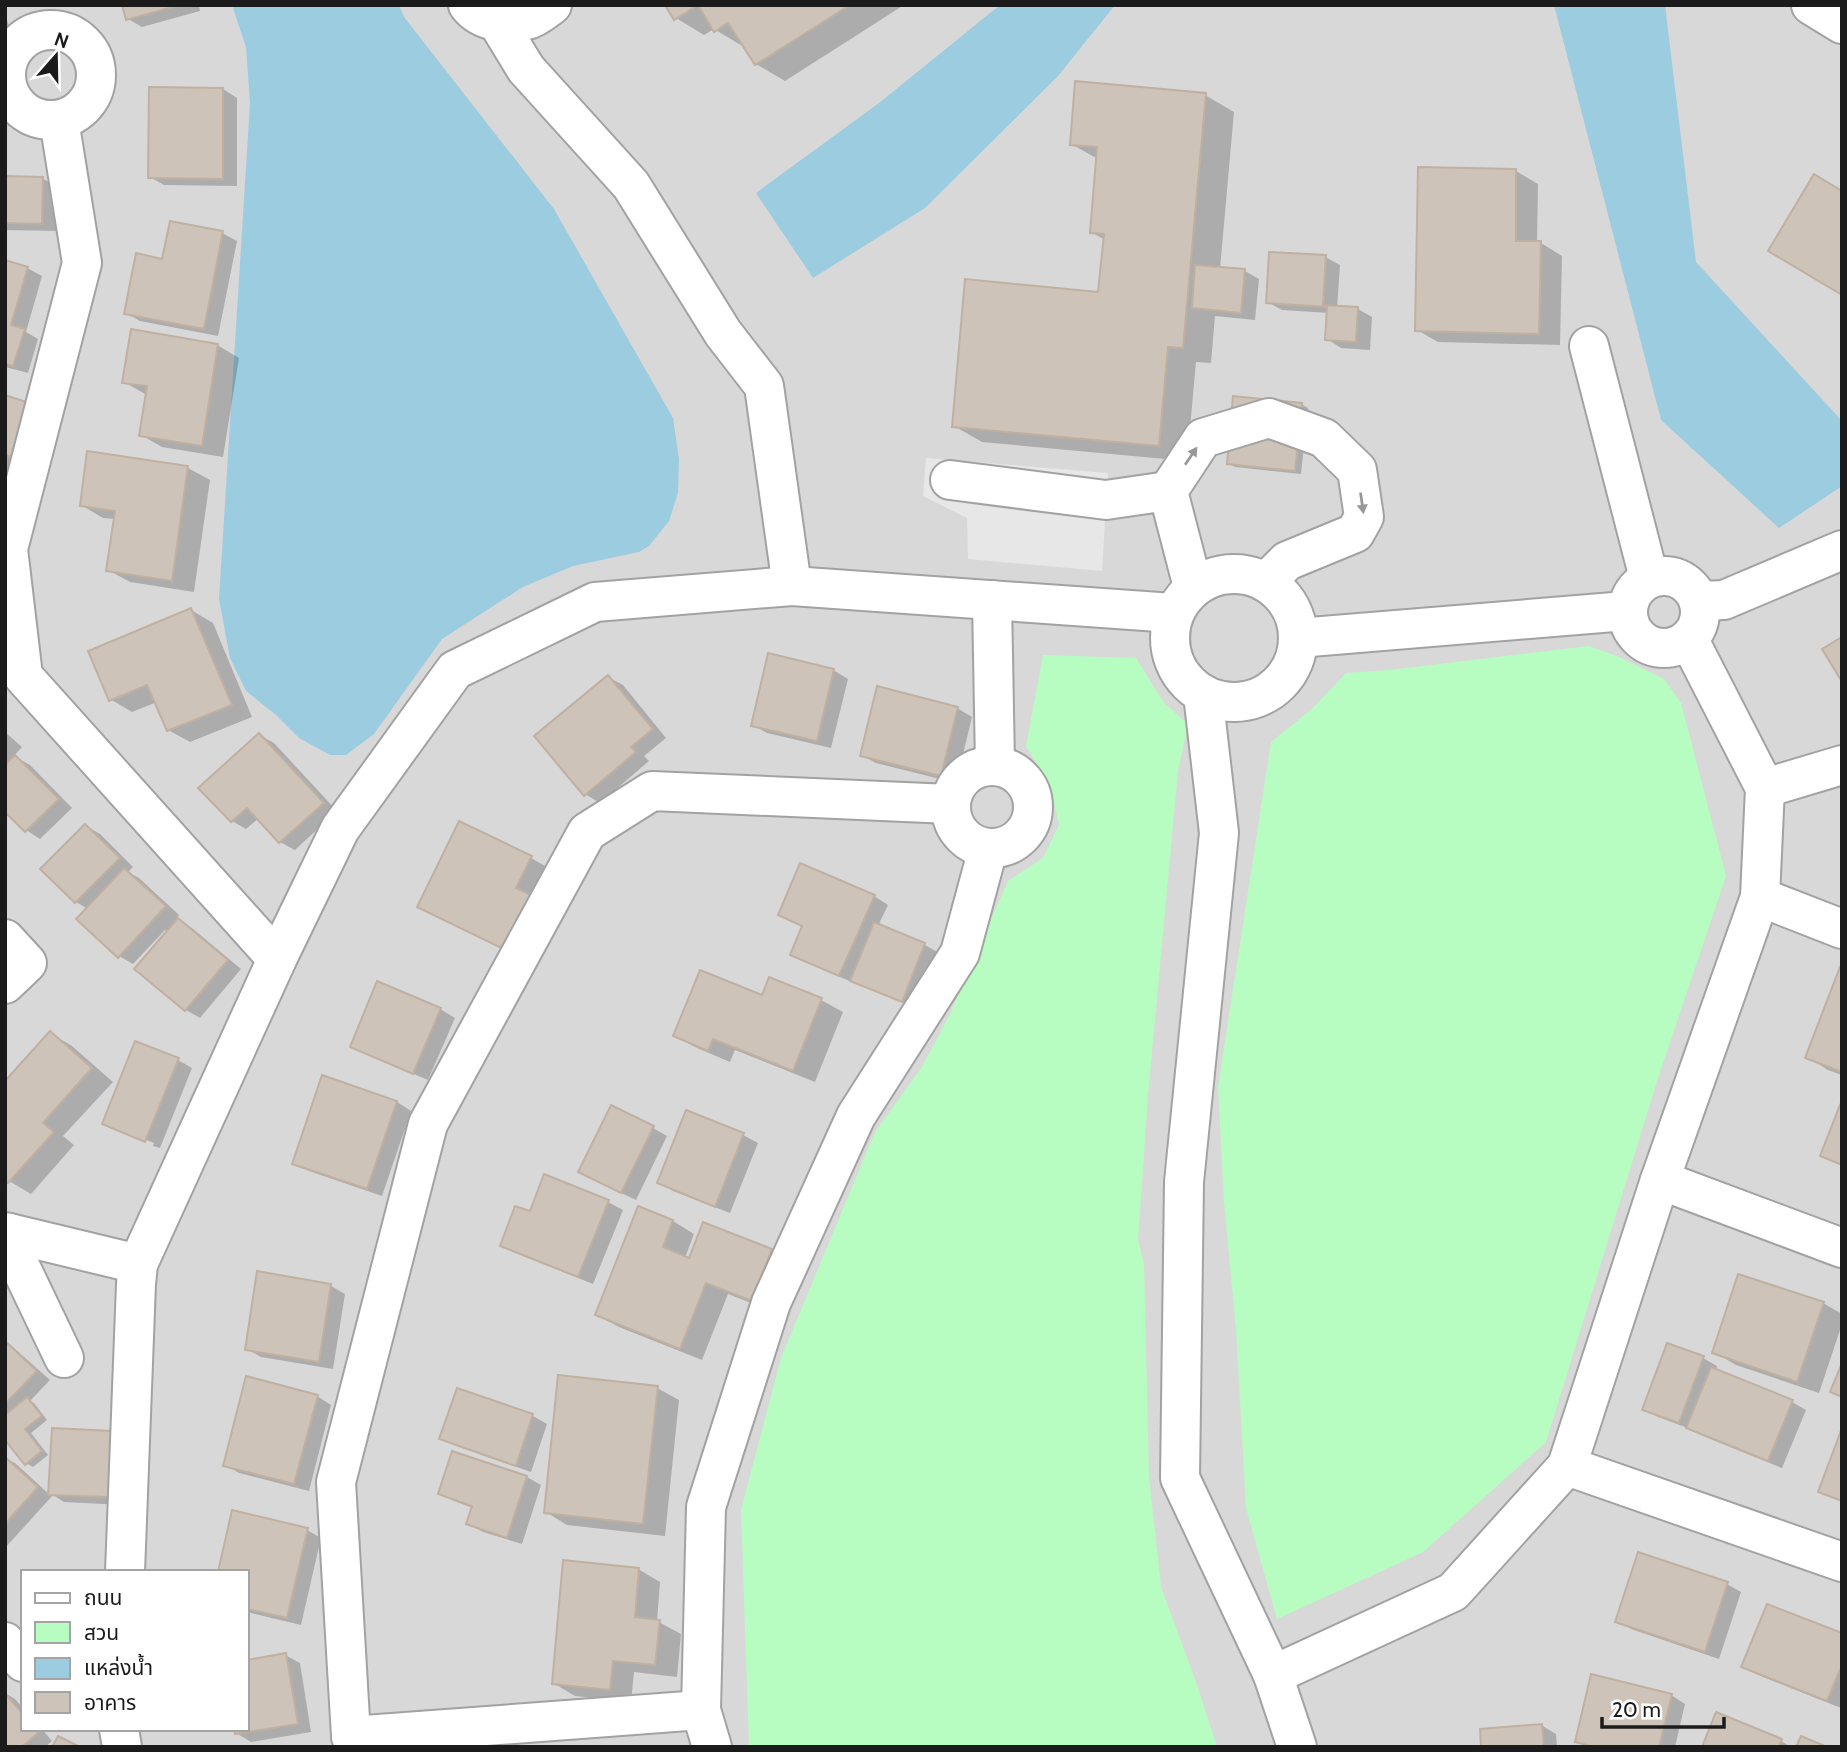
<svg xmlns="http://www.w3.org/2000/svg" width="1847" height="1752" viewBox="0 0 1847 1752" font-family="Cabin,'Noto Sans Thai',sans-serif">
	<rect width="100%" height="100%" fill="#edeadf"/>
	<!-- residential -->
	<path fill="#d9d8d8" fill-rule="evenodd" d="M5,5h1837v1742h-1837zM23,1572h224v157h-224z"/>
	<!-- park -->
	<g fill="#b7fdc1">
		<path d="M1589,646l30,11 45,22 17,24 45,173 -68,202 -112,364 -123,110 -146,67 -31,-111 -10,-179 -12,-127 -6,-115 53,-345 42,-34 33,-35 44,-3z"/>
		<path d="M1043,655l93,3 28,45 24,21 -10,47 -30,324 -10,145 6,24 5,214 12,109 36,98 20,62h-468l-8,-237 40,-152 94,-226 47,-65 28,-53 58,-133 35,-23 16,-33 -9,-41 -24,-38z"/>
	</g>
	<!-- parking -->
	<path fill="#e7e7e7" d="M926,458l182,15 -6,98 -134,-12 -1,-41 -44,-22z"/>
	<!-- water -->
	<g fill="#9cccdf">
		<path d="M232,5h167l5,12 150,192 119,209 6,41 -1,34 -9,28 -20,25 -10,6 -66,14 -50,21 -81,52 -68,95 -28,21h-16l-31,-17 -23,-23 -30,-24 -16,-33 -11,-59 31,-496 -4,-56z"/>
		<path d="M1000,5h115l-57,71 -133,132 -112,70 -57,-85 123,-90z"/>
		<path d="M1554,5h111l31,257 146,159v65l-63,42 -118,-108z"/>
	</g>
	<!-- shadow -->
	<g fill="#0003">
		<path d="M124,5h75l1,6 -58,16 -14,-8z"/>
		<path d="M667,5h237l-119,76 -29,-17 -12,-17 -30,-18 -10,6 -28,-17z"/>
		<path d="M5,13l8,28 -8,2z"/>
		<path d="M223,89l14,9v88l-73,-1 -14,-8z"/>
		<path d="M1205,95l29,17 -14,157 25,2 14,8 -4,41 -40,-4 -4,47 -15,-1 -9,99 -205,-19 -28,-16 146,-133 5,-53 -14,-8 7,-73 -27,-15z"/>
		<path d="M5,144l1,34h36l15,9 -1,44 -51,-1z"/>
		<path d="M1516,171l22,13 -1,59h4l21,13 -2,89 -122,-3 -21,-12z"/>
		<path d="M222,233l15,8 -19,95 -78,-15 -14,-8 38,-52z"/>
		<path d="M1325,257l15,8 -3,43 21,1 14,8 -2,33 -29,-2 -14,-9 2,-26 -47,-3 -15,-8z"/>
		<path d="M5,262l22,6 15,8 -16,56 12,7 -10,34 -23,-6z"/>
		<path d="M217,345l22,13 -16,99 -61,-10 -21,-12 6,-40 -23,-13z"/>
		<path d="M5,397l23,8 -23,99z"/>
		<path d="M1301,404l7,4 -7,66 -66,-7 -6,-4z"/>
		<path d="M89,453l99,15 22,12 -16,112 -64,-10 -22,-12 7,-51 -12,-1 -22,-13z"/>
		<path d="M191,610l22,13 39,94 -62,25 -22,-12 -11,-28 -25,10 -22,-13z"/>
		<path d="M833,670l15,9 -17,69 -64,-15 -14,-8z"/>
		<path d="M608,677l15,8 43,53 -22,18 5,5 -49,42 -15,-9z"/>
		<path d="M957,708l15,9 -16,66 -80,-20 -14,-8z"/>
		<path d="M5,732l17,15 -8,9 16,9 42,43 -32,31 -14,-9 -21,-20z"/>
		<path d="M259,735l15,8 63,68 -42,39 -15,-8 -21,-24 -13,11 -14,-8z"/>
		<path d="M86,826l14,8 33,33 -5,5 11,6 40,37 -3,4 16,9 49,41 -41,49 -14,-8 -18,-78 -3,-2 -32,34 -14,-8 -31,-47 -12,-7z"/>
		<path d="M531,858l21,12 -18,94 -93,-45 -22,-12z"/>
		<path d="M874,896l14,9 -10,21 47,19 14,8 -22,55 -50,-20 -12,-7 -1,2 -48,-21 -14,-8z"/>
		<path d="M1842,969v106l-14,-5 -21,-13z"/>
		<path d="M378,983l62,26 15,9 -27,62 -62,-26 -14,-8z"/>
		<path d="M763,997l58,3 22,12 -28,70 -80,-32 -5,12 -33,-14 -22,-12z"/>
		<path d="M50,1033l22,13 41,36 -50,54 11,9 -43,49 -22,-13z"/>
		<path d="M178,1060l14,8 -32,80 -7,-2 1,-3 -37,-15v3l-13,-7z"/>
		<path d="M324,1077l73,25 14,9 -29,85 -73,-25 -15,-8z"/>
		<path d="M687,1112l56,23 15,8 -28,70 -57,-22 -14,-9z"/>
		<path d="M653,1128l14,8 -31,64 -42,-20z"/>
		<path d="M545,1177l63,25 15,8 -30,74 -77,-31 -14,-8 29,-31z"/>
		<path d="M639,1208l34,13 21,13 -9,24 5,2 81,-9 22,12 -19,49 -46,-18 -26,66 -83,-33 -22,-12z"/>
		<path d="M259,1273l72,13 14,8 -12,75 -72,-12 -14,-8z"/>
		<path d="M1823,1303l19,11v10l-23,69 -83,-28 -22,-13z"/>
		<path d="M5,1340l45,40 -20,21 4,2 13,17 -16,13 17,22 -15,12 -7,-4 -21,-26z"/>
		<path d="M1703,1358l14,8 -1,5 76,31 14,8 -24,58 -79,-32 -10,-6 -35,-13 -14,-8z"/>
		<path d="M657,1388l22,12 -14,136 -98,-11 -21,-13z"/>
		<path d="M458,1390l75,26 14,8 -16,48 -75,-26 -14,-8z"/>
		<path d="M317,1396l14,9 -22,86 -70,-18 -14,-8z"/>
		<path d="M54,1430l69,75 -59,-3 -11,-7 -48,53v-90l10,5 35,32z"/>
		<path d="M453,1453l74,24 14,8 -19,59 -39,-12 -15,-9 5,-15 -19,-7 -14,-8z"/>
		<path d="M307,1530l14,8 -20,87 -54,-13v-40z"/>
		<path d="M638,1569l22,13 -3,39 24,13 -4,43 -43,-5 -3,30 -56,-6 -22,-13z"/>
		<path d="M1727,1584l14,8 -22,67 -88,-30 -14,-8z"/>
		<path d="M1842,1635l-1,73 -83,-33 -15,-8z"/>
		<path d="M285,1655l15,8 11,69 -60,10 -15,-9 11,-4v-67z"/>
		<path d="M5,1693l10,6 8,9v21h19l10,12 -7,6h-40z"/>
		<path d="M1671,1695l14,9 -10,43h-89l-9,-6z"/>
		<path d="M1541,1725l15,9 1,13h-74z"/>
		<path d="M1781,1741l10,6h-88z"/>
	</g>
	<!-- building -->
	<g fill="#cdc3b8" stroke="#c0b0a1" stroke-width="2">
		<path d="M122,5h58l-54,15z"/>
		<path d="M665,5h33l-24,15z"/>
		<path d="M698,5h152l-95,60 -27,-42 -14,9z"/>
		<path d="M1075,81l131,12 -23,255 -15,-1 -9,99 -207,-19 13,-148 133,13 6,-58 -14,-1 7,-86 -27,-2z"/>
		<path d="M149,87l74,1v91l-75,-1z"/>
		<path d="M1418,167l98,2v72h25l-2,93 -124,-3z"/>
		<path d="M1814,174l28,17v104l-74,-44z"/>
		<path d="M5,176l38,1 -1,47 -37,-1z"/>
		<path d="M170,221l53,10 -19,98 -80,-15 12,-61 26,6z"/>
		<path d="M1269,252l57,3 -3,50 35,2 -2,35 -31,-2 2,-33 -61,-4z"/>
		<path d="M5,260l23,7 -17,58 14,4 -12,37 -8,-2z"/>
		<path d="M1195,265l50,4 -4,44 -49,-5z"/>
		<path d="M131,329l87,15 -16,102 -63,-10 8,-50 -25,-3z"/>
		<path d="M5,395l24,8 -18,54 -6,-2z"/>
		<path d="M1233,396l69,7 -7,68 -68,-7z"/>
		<path d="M87,451l101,15 -16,115 -66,-10 9,-60 -35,-5z"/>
		<path d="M191,608l41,97 -65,26 -20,-46 -38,16 -21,-50z"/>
		<path d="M1842,637v45l-20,-33z"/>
		<path d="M768,653l66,16 -17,72 -66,-15z"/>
		<path d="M608,675l45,54 -22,18 5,5 -52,44 -50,-60z"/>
		<path d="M877,686l81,21 -17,69 -81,-20z"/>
		<path d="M259,733l65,70 -45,40 -32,-35 -16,14 -33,-34z"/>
		<path d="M15,755l44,44 -34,33 -20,-20v-47z"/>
		<path d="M459,821l73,35 -16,32 22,10 -26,55 -95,-46z"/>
		<path d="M85,824l35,34 -45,45 -35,-34z"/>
		<path d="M800,863l75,32 -36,81 -49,-21 12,-29 -24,-11z"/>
		<path d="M124,868l42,38 -48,52 -42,-39z"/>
		<path d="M178,918l50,42 -43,51 -51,-42z"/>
		<path d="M874,922l51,21 -23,59 -52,-21z"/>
		<path d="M1840,967l2,1v104l-37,-14z"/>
		<path d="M700,970l62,25 7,-18 53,21 -29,73 -80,-32 -5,12 -35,-15z"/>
		<path d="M377,981l64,27 -28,66 -63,-27z"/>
		<path d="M50,1031l42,37 -49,55 11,9 -46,51 -3,-3v-99z"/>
		<path d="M135,1041l44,17 -34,84 -43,-18z"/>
		<path d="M322,1075l75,26 -30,88 -75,-25z"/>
		<path d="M611,1105l43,21 -33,67 -43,-21z"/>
		<path d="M1840,1105l2,1v59l-22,-9z"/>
		<path d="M686,1110l58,23 -29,74 -58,-24z"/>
		<path d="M544,1174l65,26 -31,77 -78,-31 15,-40 15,5z"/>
		<path d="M638,1206l35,14 -10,27 26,11 14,-36 69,27 -20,52 -46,-18 -26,66 -85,-34z"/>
		<path d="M257,1271l74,13 -12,78 -74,-12z"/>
		<path d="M1738,1274l86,28 -27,80 -85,-29z"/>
		<path d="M5,1341l32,30 -32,33z"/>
		<path d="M1667,1343l37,13 -25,67 -37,-13z"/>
		<path d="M1842,1363v34l-12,-5z"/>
		<path d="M1711,1367l82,33 -25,61 -82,-33z"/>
		<path d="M558,1375l100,11 -15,138 -99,-11z"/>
		<path d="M246,1376l72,19 -24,89 -71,-18z"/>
		<path d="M457,1388l76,26 -17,52 -77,-27z"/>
		<path d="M27,1397l15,19 -17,13 17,22 -17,14 -20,-25v-25z"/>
		<path d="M52,1428l60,3 -3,66 -61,-2z"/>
		<path d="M1842,1428v73l-24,-9z"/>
		<path d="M452,1451l75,25 -20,62 -41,-14 6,-18 -34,-12z"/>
		<path d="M5,1457l33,30 -33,37z"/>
		<path d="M232,1510l76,18 -21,90 -40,-9v-37h-29z"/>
		<path d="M1638,1552l90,30 -23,70 -90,-30z"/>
		<path d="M563,1560l76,8 -4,49 25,3 -5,45 -42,-4 -3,29 -58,-6z"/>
		<path d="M1767,1604l75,29v32l-15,36 -86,-34z"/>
		<path d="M286,1653l12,71 -63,10 -1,-5h13v-69z"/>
		<path d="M1591,1674l81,20 -13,53h-65l-19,-5z"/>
		<path d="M5,1694l18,20v15h14l2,3 -17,15h-17z"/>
		<path d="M1716,1712l66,27 -3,8h-77z"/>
		<path d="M1542,1724l2,23h-63l-1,-18z"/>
		<path d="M58,1736l22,11h-28z"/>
		<path d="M1801,1736l26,11h-31z"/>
	</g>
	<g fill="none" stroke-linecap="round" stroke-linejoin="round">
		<defs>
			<g id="minor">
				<path d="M468,5c13,17 40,21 59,15 9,-2 18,-10 25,-15"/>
				<path d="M1811,5l31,19"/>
				<path d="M498,23l28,46 105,116 92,148 41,53 28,200"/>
				<circle cx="51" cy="75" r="45"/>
				<path d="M59,120l23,143 -74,286 15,127 254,283"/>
				<path d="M1589,346l60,232"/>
				<path d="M950,480l156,20 62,-9"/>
				<circle cx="1234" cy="638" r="64"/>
				<circle cx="1664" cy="612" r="36"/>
				<path d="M1193,587l-25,-96 35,-53 66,-20 55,20 33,32 7,47 -9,16 -68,28 -21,21"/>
				<path d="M992,600l3,165"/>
				<path d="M1700,601l24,-1 118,-50"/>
				<path d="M1298,638l328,-27"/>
				<path d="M1203,694l16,139 -35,349 -4,296 93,197 24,72"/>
				<circle cx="992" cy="807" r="41"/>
				<path d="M1765,788l77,-23"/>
				<path d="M1760,897l82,32"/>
				<path d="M5,939l22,24 -22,21"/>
				<path d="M1660,1180l182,68"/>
				<path d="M5,1232l133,32"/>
				<path d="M9,1233l12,35 43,90"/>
				<path d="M1567,1466l275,96"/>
				<path d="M125,1572l11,-288 2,-20 139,-305 63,-130 115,-159 140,-68 197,-16 381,27"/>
				<path d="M5,1642l18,20"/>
				<path d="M1273,1675l180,-83 114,-126 93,-286 100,-283 5,-109 -76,-148"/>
				<path d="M119,1729l3,18"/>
				<path d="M351,1736l350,-26"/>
				<path d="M354,1747l-3,-11 -15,-254 92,-358 159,-292 65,-41 298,13"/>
				<path d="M712,1747l-11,-37 5,-203 65,-204 85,-187 104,-163 28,-104"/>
			</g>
		</defs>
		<!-- minor casing -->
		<use href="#minor" stroke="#a2a2a2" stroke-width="42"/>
		<!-- minor -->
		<use href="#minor" stroke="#fff" stroke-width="38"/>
	</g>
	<!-- one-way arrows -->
	<defs><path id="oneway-solid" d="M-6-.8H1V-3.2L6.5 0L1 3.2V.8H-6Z" transform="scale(1.75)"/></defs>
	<g fill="#989898">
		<use href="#oneway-solid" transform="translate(1191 456) rotate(-56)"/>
		<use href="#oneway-solid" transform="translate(1362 503) rotate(82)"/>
	</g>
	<!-- border -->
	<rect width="1847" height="1752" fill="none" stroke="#1b1b1b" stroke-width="14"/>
	<!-- legend -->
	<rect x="21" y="1570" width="228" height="161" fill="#ffffff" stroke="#a4a4a4" stroke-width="2"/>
	<rect x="35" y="1593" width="35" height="10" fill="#ffffff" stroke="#a4a4a4" stroke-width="2"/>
	<text x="84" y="1605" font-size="21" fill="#1b1b1b">ถนน</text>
	<rect x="35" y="1622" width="35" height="21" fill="#b7fdc1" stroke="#a4a4a4" stroke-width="2"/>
	<text x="84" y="1640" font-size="21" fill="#1b1b1b">สวน</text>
	<rect x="35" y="1658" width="35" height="21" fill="#9cccdf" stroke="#a4a4a4" stroke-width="2"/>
	<text x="84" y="1675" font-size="21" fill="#1b1b1b">แหล่งน้ำ</text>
	<rect x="35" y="1692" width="35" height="21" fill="#cdc3b8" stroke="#a4a4a4" stroke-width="2"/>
	<text x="84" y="1710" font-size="21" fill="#1b1b1b">อาคาร</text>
	<!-- north arrow -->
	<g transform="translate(56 56) rotate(20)" stroke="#ffffff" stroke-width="5" paint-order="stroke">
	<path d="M0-5L12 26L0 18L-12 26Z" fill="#1b1b1b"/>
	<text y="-10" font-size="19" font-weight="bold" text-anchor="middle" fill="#1b1b1b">N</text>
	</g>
	<!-- scale -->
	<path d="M1602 1717v10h122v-10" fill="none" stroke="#1b1b1b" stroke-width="3.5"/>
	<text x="1612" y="1717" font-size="21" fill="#1b1b1b" stroke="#ffffff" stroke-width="5" paint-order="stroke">20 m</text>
</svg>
